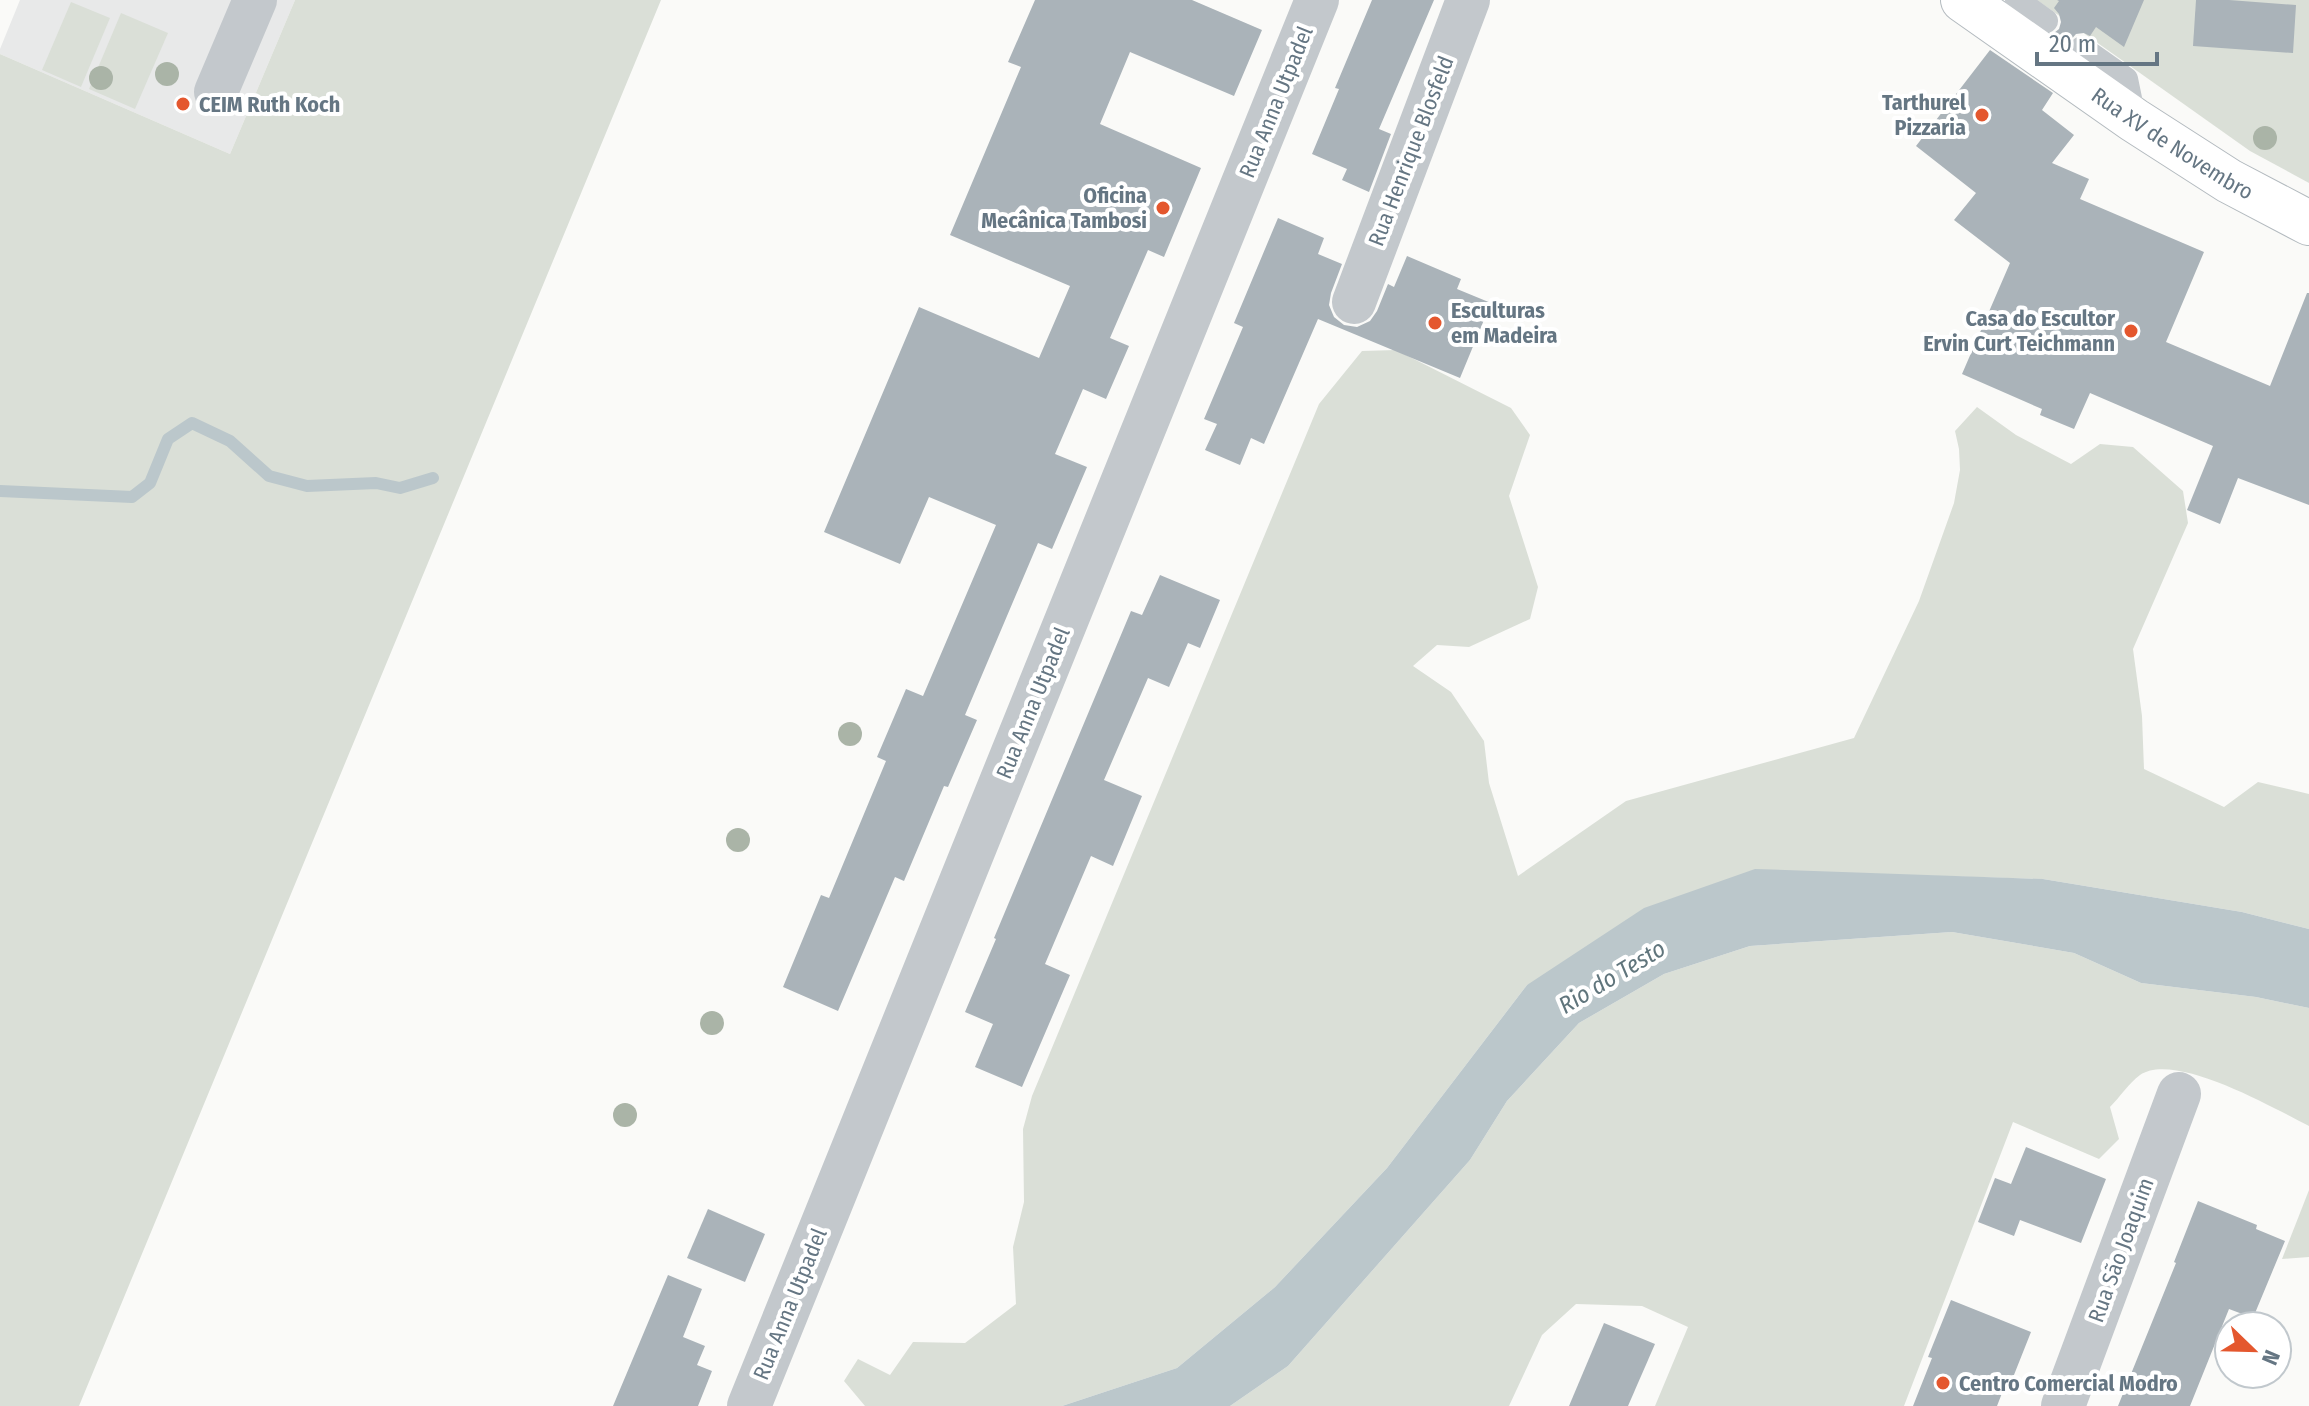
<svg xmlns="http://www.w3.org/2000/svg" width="2309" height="1406" viewBox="0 0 2309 1406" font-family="'Fira Sans Condensed',sans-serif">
	<rect width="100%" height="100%" fill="#fafaf8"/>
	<!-- built -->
	<path fill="#e8e9e9" d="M20,0h275l-65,154 -230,-100v-5z"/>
	<!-- green -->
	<g fill="#dadfd7">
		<path d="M295,0h366l-582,1406h-79v-1352l230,100z"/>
		<path d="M2037,0h272v183l-59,-32z"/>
		<path d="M71,2l39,16 -29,69 -39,-17z"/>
		<path d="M121,13l47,20 -33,76 -46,-20z"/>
		<path d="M1396,350l115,58 19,27 -21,61 29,91 -8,32 -61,28 -32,-2 -24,21 38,26 33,49 5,42 29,93 108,-75 228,-63 65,-137 35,-98 6,-33 -1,-21 -4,-18 22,-24 39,28 55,29 29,-20 33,3 50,44 5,32 -55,126 9,67 2,53 80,38 34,-25 51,12v135l-67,-17 -199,-33 -141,-4 -375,110 -140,183 -112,119 -98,81 -115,38h-197l-21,-25 14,-22 32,16 23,-33 52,1 51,-39 -3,-57 11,-45 -1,-73 9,-33 287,-692 43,-53z"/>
		<path d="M1952,932l122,21 67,30 115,14 53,11v118c-34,-17 -134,-75 -169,-51 -11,8 -20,22 -30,32l9,32 -20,20 -86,-37 -109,284h-249l33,-79 -46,-21 -66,-2 -34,31 -33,71h-279l58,-40 182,-206 37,-59 72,-78 85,-49 86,-28z"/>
		<path d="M2309,1190v67l-27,2z"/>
	</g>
	<!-- water -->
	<path fill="#bbc7cb" d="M1755,869l288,10 199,33 67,17v79l-53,-11 -115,-14 -67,-30 -122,-21 -202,14 -86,28 -85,49 -72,78 -37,59 -182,206 -58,40h-168l115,-38 98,-81 112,-119 140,-183 117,-77z"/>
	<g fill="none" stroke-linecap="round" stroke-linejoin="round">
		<!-- stream -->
		<path stroke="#bbc7cb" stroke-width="12" d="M0,491l132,6 18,-14 18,-44 24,-16 38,18 39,35 38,10 69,-3 24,5 33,-10"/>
	</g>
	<!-- building -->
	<g fill="#aab3b9">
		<path d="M1035,0h157l70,30 -28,66 -104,-44 -30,72 101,44 -37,89 -16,-7 -38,88 19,8 -23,53 -23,-10 -28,65 32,13 -35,82 -14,-6 -73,172 12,5 -29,67 -4,-1 -40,95 -9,-4 -57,134 -55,-24 38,-92 8,3 57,-137 -9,-4 29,-68 17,7 73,-171 -67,-28 -29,67 -76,-32 95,-225 120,51 31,-72 -120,-51 71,-168 -13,-5z"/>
		<path d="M1372,0h62l-55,129 12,5 -22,58 -27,-12 5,-11 -35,-15 27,-65 -4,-1z"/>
		<path d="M2057,0h87l-20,47 -28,-20 -6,9 -6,-3 -8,1 -8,9 -14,-10 5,-4 2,-7 -2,-8 -5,-6 5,-7z"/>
		<path d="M2196,0h33l67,5 -3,48 -100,-7z"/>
		<path d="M1990,50l63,43 -11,17 32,25 -22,28 37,16 -9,20 124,53 -38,90 104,44 37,-93h2v212l-71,-27 -18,46 -33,-14 26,-64 -123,-53 -16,36 -34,-14 2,-6 -80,-35 48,-111 -56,-43 22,-27 -60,-47z"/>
		<path d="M1278,218l46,20 -6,16 24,10 -11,29 -2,12 5,12 10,8 13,2 13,-6 7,-10 11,-27 6,3 13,-31 54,23 -4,10 34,14 -31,75 -142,-59 -54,125 -13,-6 -11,27 -35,-15 12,-26 -13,-5 39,-92 -9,-4z"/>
		<path d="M1160,575l60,25 -20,48 -12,-5 -19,44 -21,-9 -44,102 38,16 -29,70 -22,-10 -46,108 25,11 -48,112 -47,-20 18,-43 -28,-12 31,-73 -2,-1 137,-327 11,4z"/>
		<path d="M2026,1147l80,32 -25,64 -61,-23 -6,16 -36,-14 17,-44 16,6z"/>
		<path d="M2198,1201l59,24 -1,4 29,12 -32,77 -24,-9 -39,97h-72l58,-143 -2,-1z"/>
		<path d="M708,1209l57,25 -20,48 -58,-24z"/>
		<path d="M668,1275l34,14 -19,48 22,9 -8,19 15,6 -14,35h-85z"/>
		<path d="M1951,1300l80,32 -23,58 -4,-2 -7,18h-84l19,-48 -4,-1z"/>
		<path d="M1604,1323l51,21 -27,62h-59z"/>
	</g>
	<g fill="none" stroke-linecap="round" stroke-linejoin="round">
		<defs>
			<g id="secondary">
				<path id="s1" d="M1963,0l171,120 95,61 80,42"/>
			</g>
		</defs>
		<!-- secondary casing -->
		<use href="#secondary" stroke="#b3babf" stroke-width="46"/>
		<!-- service -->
		<g stroke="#c3c8cc" stroke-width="24">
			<path d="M2017,0l29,21"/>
			<path d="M2082,48l44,31 8,39"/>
		</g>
		<!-- minor -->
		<g stroke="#c3c8cc" stroke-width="44">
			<path d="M216,92l39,-92"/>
			<path d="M1354,302l114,-302"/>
			<path d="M749,1406l568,-1406"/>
			<path d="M2063,1406l116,-312"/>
		</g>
		<!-- secondary -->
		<use href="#secondary" stroke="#fff" stroke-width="44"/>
	</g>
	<!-- trees -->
	<g fill="#aab4a7">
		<circle cx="167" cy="74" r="12"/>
		<circle cx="101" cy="78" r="12"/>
		<circle cx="2265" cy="138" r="12"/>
		<circle cx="850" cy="734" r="12"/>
		<circle cx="738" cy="840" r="12"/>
		<circle cx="712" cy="1023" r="12"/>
		<circle cx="625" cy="1115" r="12"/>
	</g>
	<!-- markers -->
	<g fill="#e4572e" stroke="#fff" stroke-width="3">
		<circle cx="183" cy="104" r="8"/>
		<circle cx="1982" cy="115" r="8"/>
		<circle cx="1163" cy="208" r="8"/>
		<circle cx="1435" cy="323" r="8"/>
		<circle cx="2131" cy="331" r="8"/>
		<circle cx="1943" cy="1383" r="8"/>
	</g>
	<g text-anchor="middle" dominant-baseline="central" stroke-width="8" stroke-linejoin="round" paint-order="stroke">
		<!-- street labels -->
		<g font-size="22" fill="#657683" stroke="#fff">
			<text transform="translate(1276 102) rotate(-68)">Rua Anna Utpadel</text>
			<text stroke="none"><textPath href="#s1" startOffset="254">Rua XV de Novembro</textPath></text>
			<text transform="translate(1411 151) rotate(-69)">Rua Henrique Blosfeld</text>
			<text transform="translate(1033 703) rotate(-68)">Rua Anna Utpadel</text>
			<text transform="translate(2121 1250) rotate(-70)">Rua São Joaquim</text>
			<text transform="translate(790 1304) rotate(-68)">Rua Anna Utpadel</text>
		</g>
		<!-- poi labels -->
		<g font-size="22" font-weight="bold" fill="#657683" stroke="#fff" text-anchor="end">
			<text x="1966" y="102">Tarthurel<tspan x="1966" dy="25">Pizzaria</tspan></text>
			<text x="199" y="104" text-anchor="start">CEIM Ruth Koch</text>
			<text x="1147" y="195">Oficina<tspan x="1147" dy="25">Mecânica Tambosi</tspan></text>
			<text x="1451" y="310" text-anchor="start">Esculturas<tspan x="1451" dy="25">em Madeira</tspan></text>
			<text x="2115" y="318">Casa do Escultor<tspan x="2115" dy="25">Ervin Curt Teichmann</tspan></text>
			<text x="1959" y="1383" text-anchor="start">Centro Comercial Modro</text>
		</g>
		<!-- water labels -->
		<g font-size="24" font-style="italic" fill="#60757c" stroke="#fff">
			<text transform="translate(1612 977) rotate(-31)">Rio do Testo</text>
		</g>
	</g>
	<!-- north arrow -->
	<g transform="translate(2253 1350) rotate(113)"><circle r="38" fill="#ffffff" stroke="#c1c8cd" stroke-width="2"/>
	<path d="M0-6L14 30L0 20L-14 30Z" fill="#e4572e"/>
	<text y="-12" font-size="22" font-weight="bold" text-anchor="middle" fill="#657683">N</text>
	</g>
	<!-- scale -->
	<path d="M2037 52v12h120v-12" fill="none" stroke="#657683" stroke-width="4"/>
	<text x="2049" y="52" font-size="24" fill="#657683" stroke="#ffffff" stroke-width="6" paint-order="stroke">20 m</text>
</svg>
